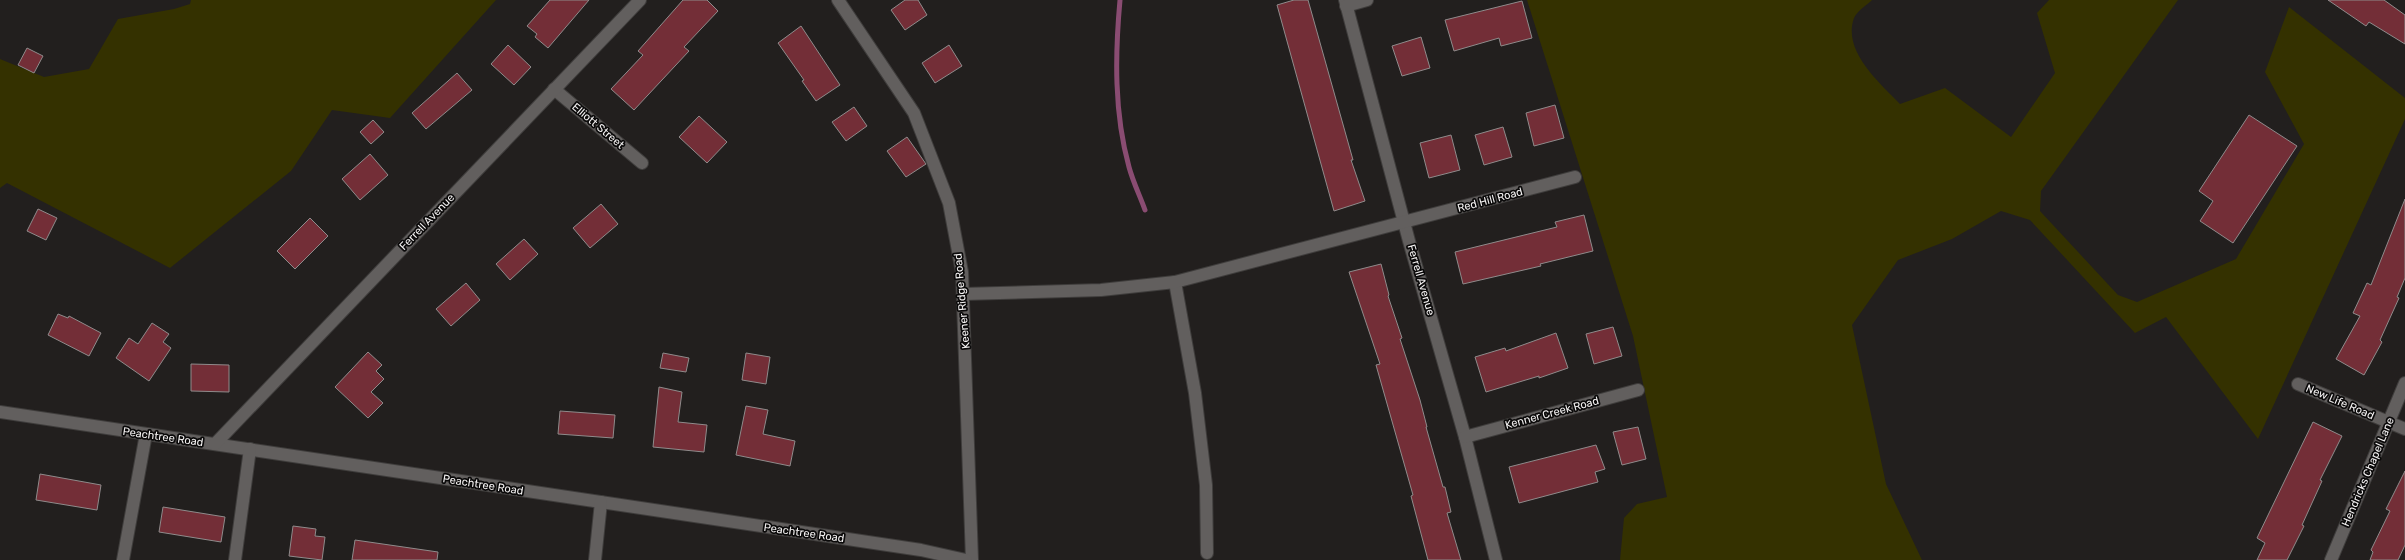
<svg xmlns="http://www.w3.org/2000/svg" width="2405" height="560" viewBox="0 0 2405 560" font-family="Rubik,sans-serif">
	<rect width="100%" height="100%" fill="#221f1e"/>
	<!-- green -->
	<g fill="#343100">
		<path d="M191,0h305l-106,118 -58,-8 -41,61 -121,97 -163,-85 -7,5v-129l44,18 45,-8 29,-50 56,-10 16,-5z"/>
		<path d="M1527,0h345c-5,5 -15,11 -18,18 -12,33 26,65 46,86l45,-16 66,49 44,-64 -18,-60 12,-13h129l-137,191 -1,20 78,84 19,7 99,-43 68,-115 -39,-72 24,-65 116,91v21l-147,320 -92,-122 -31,16 -105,-113 -29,-9 -49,28 -54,21 -46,65 34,159 36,76h-302l4,-42 13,-14 30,-7 -34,-161z"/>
	</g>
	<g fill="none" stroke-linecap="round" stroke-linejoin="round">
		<!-- stream -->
		<path stroke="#8a4c72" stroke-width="5" d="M1120,0c-5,55 -6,113 9,167 4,15 11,29 16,43"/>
	</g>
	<!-- building -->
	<g fill="#732e37" stroke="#8f8b8b">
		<path d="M550,0h39l-41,48 -13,-11 2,-3 -10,-8z"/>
		<path d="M683,0h24l11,11 -34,36 5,4 -55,59 -23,-21 32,-34 -5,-4z"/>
		<path d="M905,0h13l9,15 -22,15 -14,-20z"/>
		<path d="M1294,0h14l45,160h-2l14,41 -31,10 -57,-206z"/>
		<path d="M2328,0h56l21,15v29l-36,-22 -3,4z"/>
		<path d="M1522,1l10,37 -31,8 -2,-8 -45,13 -9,-31z"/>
		<path d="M801,26l39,59 -24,16 -14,-20 2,-1 -26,-37z"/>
		<path d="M1421,37l9,31 -28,8 -10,-30z"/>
		<path d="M508,45l23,22 -17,18 -23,-21z"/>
		<path d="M949,45l13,21 -27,17 -13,-20z"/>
		<path d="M27,48l16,8 -9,17 -16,-8z"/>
		<path d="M457,73l15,17 -46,39 -14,-16z"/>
		<path d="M1555,105l9,33 -30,8 -8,-33z"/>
		<path d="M854,107l13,19 -21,15 -14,-19z"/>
		<path d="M2249,115l48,31 -64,97 -33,-22 13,-20 -14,-10z"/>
		<path d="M699,116l28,26 -20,21 -28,-26z"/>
		<path d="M373,120l11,12 -13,12 -11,-12z"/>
		<path d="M1503,127l9,30 -28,8 -9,-30z"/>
		<path d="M1451,135l9,35 -31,8 -9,-35z"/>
		<path d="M907,137l19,27 -20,13 -19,-26z"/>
		<path d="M370,154l18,21 -28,25 -18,-21z"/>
		<path d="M2405,199v79l-8,19 2,1 -19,42 2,2 -18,33 -28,-16 24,-43 -7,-3 14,-30 4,2z"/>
		<path d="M601,204l17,20 -28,24 -17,-20z"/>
		<path d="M38,209l19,9 -11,22 -19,-9z"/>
		<path d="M1584,215l9,36 -53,13 1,2 -78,18 -8,-32 102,-25 -2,-5z"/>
		<path d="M310,218l18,18 -33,33 -18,-18z"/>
		<path d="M524,239l14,15 -28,26 -14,-16z"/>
		<path d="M1381,264l8,31 -1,1 14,42 -2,1 20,61 7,27h-1l17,60h2l6,25 -4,1 14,47h-33l-17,-64 2,-1 -37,-130 4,-1 -31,-92z"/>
		<path d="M466,283l14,17 -29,26 -15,-17z"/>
		<path d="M58,314l10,4 1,-2 32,17 -12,23 -41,-21z"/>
		<path d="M152,323l17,11 -6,8 8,6 -22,33 -33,-23 13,-20 9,6z"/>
		<path d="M1613,327l9,29 -28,8 -8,-30z"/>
		<path d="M1556,333l12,35 -29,10v-2l-53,16 -11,-35 30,-9 1,3z"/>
		<path d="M368,352l14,13 -6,6 8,8 -13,13 12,11 -15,15 -33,-31z"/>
		<path d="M663,353l26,5 -3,14 -26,-4z"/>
		<path d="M746,353l24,4 -4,27 -24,-4z"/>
		<path d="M191,364l38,1v27l-38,-1z"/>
		<path d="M659,387l23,5 -4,30 29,3 -3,27 -51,-5z"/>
		<path d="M746,406l22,4 -5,24 32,7 -5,25 -54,-11z"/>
		<path d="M560,411l55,4 -2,23 -55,-4z"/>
		<path d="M2313,422l29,14 -22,44 2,1 -20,44 2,1 -17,34h-30l8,-17 -8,-5z"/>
		<path d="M1638,427l8,32 -24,6 -9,-33z"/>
		<path d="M1596,445l9,24 -10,3 3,10 -79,21 -10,-36z"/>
		<path d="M2405,471v74l-7,15h-28l3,-8 -2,-2 19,-39 -4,-2z"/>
		<path d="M40,474l61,11 -4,25 -61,-10z"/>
		<path d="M163,507l62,10 -4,25 -62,-10z"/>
		<path d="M293,526l23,3 -1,7 10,1 -3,23 -33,-4z"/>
		<path d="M355,540l83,12 -1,8h-85z"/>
	</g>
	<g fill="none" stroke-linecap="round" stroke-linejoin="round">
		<defs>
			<g id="minor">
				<path d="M838,0l76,113 35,90 13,69 10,288"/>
				<path d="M1345,0l64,241 56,196 31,123"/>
				<path d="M1346,6l21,-6"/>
				<path d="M554,89l88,74"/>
				<path d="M1175,282l20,111 11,92 1,68"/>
				<path d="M963,294l138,-4 74,-8 400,-105"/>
				<path d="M2298,384l107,45"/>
				<path d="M0,412l921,138 45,10"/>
				<path d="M1465,437l173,-47"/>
				<path d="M215,444l425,-444"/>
				<path d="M123,560l23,-126"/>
				<path d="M235,560l15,-111"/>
				<path d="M595,560l6,-58"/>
				<path d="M2331,560l74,-177"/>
			</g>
		</defs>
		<!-- minor casing -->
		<use href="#minor" stroke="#3f3d3c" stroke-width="14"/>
		<!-- minor -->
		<use href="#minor" stroke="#625f5e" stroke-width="12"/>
	</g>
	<g text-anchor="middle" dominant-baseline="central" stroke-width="3.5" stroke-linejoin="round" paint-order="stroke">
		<!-- street labels -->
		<g font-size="11" fill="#f6f4f4" stroke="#0a0909">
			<text transform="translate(598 126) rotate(40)">Elliott Street</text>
			<text transform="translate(1490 200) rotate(-15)">Red Hill Road</text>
			<text transform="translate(427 222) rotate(-46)">Ferrell Avenue</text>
			<text transform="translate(1421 280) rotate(74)">Ferrell Avenue</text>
			<text transform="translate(962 301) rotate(-95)">Keener Ridge Road</text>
			<text transform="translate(2340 402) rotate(23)">New Life Road</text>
			<text transform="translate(1552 413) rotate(-15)">Kenner Creek Road</text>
			<text transform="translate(163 437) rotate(8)">Peachtree Road</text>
			<text transform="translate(2368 472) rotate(-67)">Hendricks Chapel Lane</text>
			<text transform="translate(483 485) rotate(9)">Peachtree Road</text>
			<text transform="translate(804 533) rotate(8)">Peachtree Road</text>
		</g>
	</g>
</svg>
